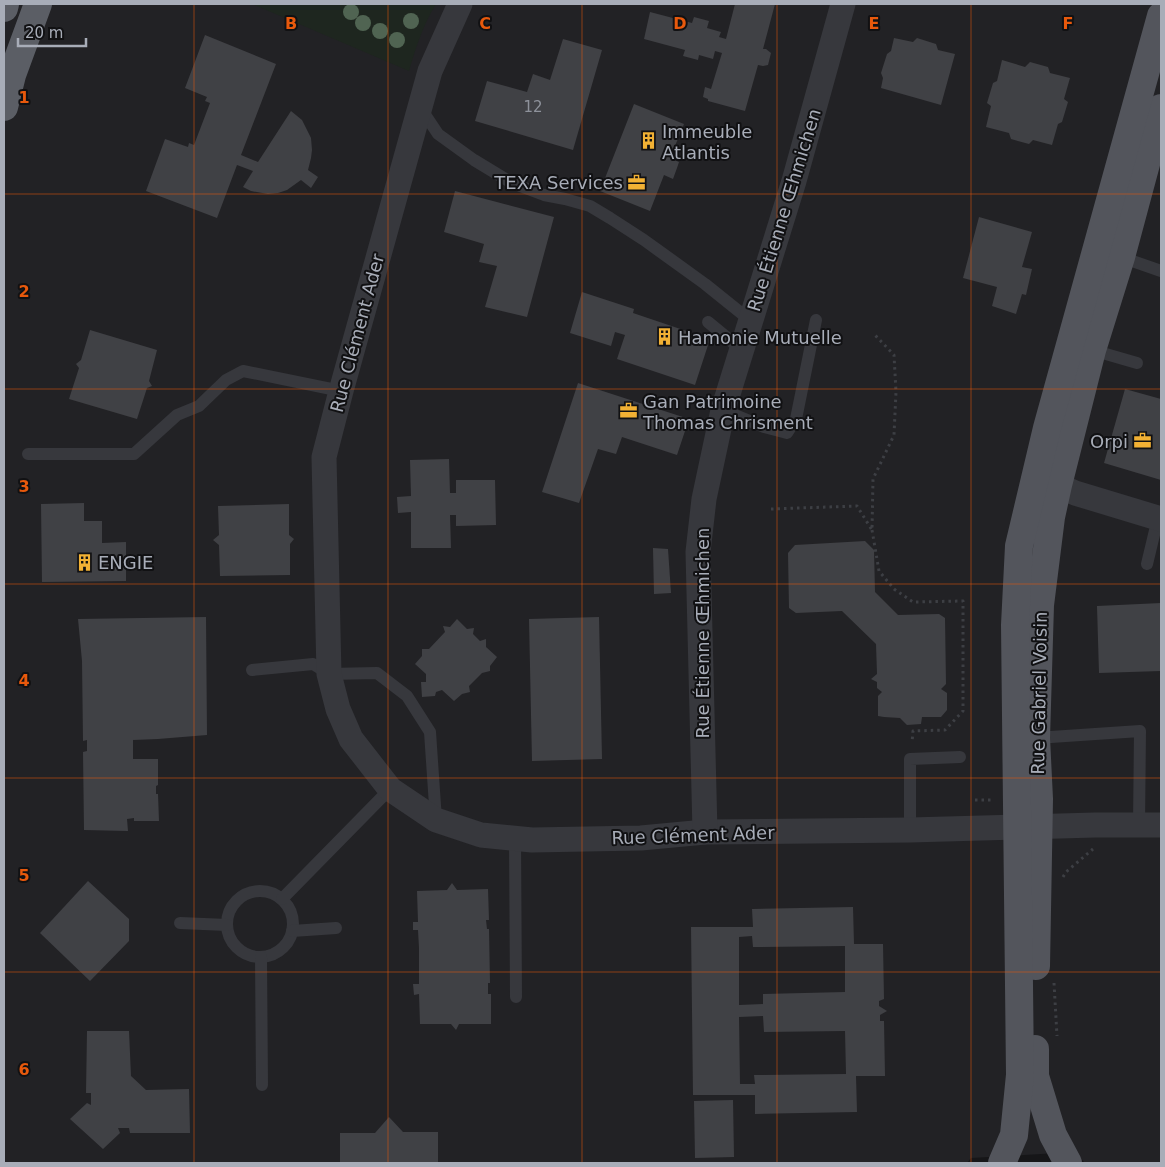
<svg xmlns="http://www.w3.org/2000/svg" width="1165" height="1167" viewBox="0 0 1165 1167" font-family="'DejaVu Sans',sans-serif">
	<rect width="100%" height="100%" fill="#161618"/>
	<!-- built -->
	<path fill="#222225" d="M4,4h1157v1159h-76l-10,-11 -104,6 -4,5h-963z"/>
	<!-- green -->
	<path fill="#1e261f" d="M252,4h184c-13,21 -20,43 -27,67z"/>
	<!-- building -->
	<g fill="#404145" fill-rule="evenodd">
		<path d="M735,4h40l-12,45h3l5,4 -3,12 -5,1 -5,-1 -13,46 -37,-10v-2l-5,-2 2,-10 6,2 11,-36 -7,-2 -2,8 -14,-4 -1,5 -15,-4 2,-6 -41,-11 6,-27 42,11 2,-6 15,4 -2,7 14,4 -2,5 7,2z"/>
		<path d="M205,35l71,29 -35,91 17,7 33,-51 11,9 9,18 1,12 -1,8 -3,12 10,7 -7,11 -10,-8 -14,10 -9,3 -10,1 -17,-3 -8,-4 10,-16 -16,-6 -20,53 -71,-27 19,-52 23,8 1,-4 5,2 16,-42 -5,-2 2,-4 -22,-9z"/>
		<path d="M894,38l19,4 4,-4 19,6 2,6 17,4 -14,51 -60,-17 2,-10 -2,-5 6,-19 4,-3z"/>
		<path d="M563,39l39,11 -29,100 -98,-29 12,-40 40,11 6,-18 17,6z"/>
		<path d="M1002,60l23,7 5,-5 18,5 2,6 20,5 -6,21 4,3 -6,20 -4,2 -6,21 -19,-5 -4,4 -18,-5 -2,-6 -23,-6 5,-21 -4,-3 6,-20 4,-2z"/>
		<path d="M634,104l50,20 -14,34 9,4 -2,6 -4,11 -9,-4 -14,36 -50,-20z"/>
		<path d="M455,191l99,26 -27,100 -42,-10 12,-41 -18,-4 5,-18 -40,-12z"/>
		<path d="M979,217l53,15 -10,35 10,2 -6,26 -4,-1 -6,20 -24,-8 5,-19 -34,-9z"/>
		<path d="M582,292l52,17 -1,4 77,26 -15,46 -78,-26 8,-24 -10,-3 -4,14 -41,-13z"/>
		<path d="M90,330l67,20 -8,31 3,5 -5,2 -10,31 -68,-20 10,-31 -3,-4 5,-4z"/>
		<path d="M578,383l111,36 -12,36 -55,-18 -6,17 -18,-5 -19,54 -37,-11z"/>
		<path d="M1125,389l36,10v81l-57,-17z"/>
		<path d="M449,459l1,34h6v-13h39l1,45 -40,1v-11h-6l1,33h-40v-36l-13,1 -1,-16 14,-1 -1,-36z"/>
		<path d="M84,503v18h18v22l24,-1v39l-84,1 -1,-78z"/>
		<path d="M289,504v31l5,4 -4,5v31l-70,1 -1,-31 -6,-5 6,-5 -1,-29z"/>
		<path d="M865,541l9,9 1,42 23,23 41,-1 6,4 1,66 -5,5 6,4v17l-6,7h-19l-1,7 -14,1 -7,-7 -16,-1 -6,-1v-20l4,-4 -5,-4v-6l-6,-3 6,-5 -1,-30 -34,-33 -46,2 -7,-5 -1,-55 7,-8z"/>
		<path d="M653,548l15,1 3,44 -17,1z"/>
		<path d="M1161,603v68l-62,2 -2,-67z"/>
		<path d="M206,617l1,118 -49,4 -25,1v19h25v26l-2,1v8h2l1,27h-25v-3l-7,1 1,12 -44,-1 -1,-78 4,-1v-11l-4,1 -1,-80 -4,-42z"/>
		<path d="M599,617l3,142 -70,2 -3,-142z"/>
		<path d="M457,619l10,10 7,-1 -1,6 7,7 6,-2v8l11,10 -7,9v5l-8,2 -13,13 1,6 -8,2 -8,7 -12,-11 -6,2 -1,4 -13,1 -1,-15h5v-8l-11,-10 7,-8v-7h7l16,-17 -2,-6 7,1z"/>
		<path d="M88,881l41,38v22l-39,40 -50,-48z"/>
		<path d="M452,883l5,7 31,-1 1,31h-3l1,9h2l1,54h-2v11h3v30h-32l-3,6 -5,-6h-31l-1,-30 -5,1 -1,-11h6v-36l-1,-18h-5v-8h5l-1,-31 30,-1z"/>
		<path d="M853,907l1,37h29l1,55 -5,2v5l8,5 -7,4v6h4l1,55h-29l1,36 -102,2v-19h-62l-2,-168h62l-1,-18zM752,936l1,11 92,-1v46l-82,2v10l-24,1v-68zM763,1016l1,16 81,-1 1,43 -92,1 1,9h-15l-1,-67z"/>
		<path d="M87,1031h42l2,45 15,14 43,-1 1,44h-60l-1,-5h-11l2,5 -17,16 -33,-30 17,-16 4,2v-12h-5z"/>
		<path d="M733,1100l1,57 -39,1 -1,-57z"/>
		<path d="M389,1117l14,15h35v31h-98v-30h35z"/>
	</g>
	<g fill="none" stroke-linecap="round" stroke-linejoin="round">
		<!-- path -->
		<g stroke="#3d3f44" stroke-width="3" stroke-dasharray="2.5 4" stroke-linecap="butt">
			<path d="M771,509l86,-3 15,24 1,-51 21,-44 2,-43 -2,-37 -20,-21"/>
			<path d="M872,530l7,41 15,18 19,13 50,-1v110l-18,19 -32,1 -1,12"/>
			<path d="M975,800h19"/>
			<path d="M1063,877l3,-5 27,-23"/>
			<path d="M1054,983l3,53"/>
		</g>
		<!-- service -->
		<g stroke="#37383d" stroke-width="12">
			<path d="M420,107l18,27 36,26 38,23 32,12 21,4 25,7 20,12 34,22 61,44 46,37"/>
			<path d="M1121,257l40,14"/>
			<path d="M708,322l34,28"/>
			<path d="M1092,350l45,13"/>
			<path d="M723,410l41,17 23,6 9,-14 20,-99"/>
			<path d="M28,454h106l43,-39 22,-9 27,-26 17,-9 98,20"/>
			<path d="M1147,564l11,-46"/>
			<path d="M252,670l61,-6 16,10 48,-1 30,23 23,36 6,88"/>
			<path d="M1036,738l104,-7 -1,94"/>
			<path d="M910,830v-71l50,-2"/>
			<path d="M515,838l1,159"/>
			<circle cx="260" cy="924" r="33"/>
			<path d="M282,899l108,-110"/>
			<path d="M180,923l47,2"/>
			<path d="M292,931l44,-3"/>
			<path d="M261,957l1,128"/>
		</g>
		<!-- minor -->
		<g stroke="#37383d" stroke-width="25">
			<path d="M460,4l-30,67 -89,320 -17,66 5,217 9,35 13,30 39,50 46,31 45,15 51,5 109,-2 64,-6 205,-2 185,-5h66"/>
			<path d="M1058,485l17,8 86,26"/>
			<path d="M705,832l-7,-280 6,-53 19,-89 71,-229 49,-177"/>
		</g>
		<!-- primary -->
		<g stroke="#53555c" stroke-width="28">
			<path d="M1036,966l3,-167 -3,-61 4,-133 11,-88 7,-32 34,-135 29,-93 40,-149"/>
			<path d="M1035,1049v27l18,59 15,28"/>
			<path d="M1002,1163l12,-28 6,-60 -5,-450 4,-79 28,-118 114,-412"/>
		</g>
		<!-- trunk -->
		<g stroke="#5b5e65" stroke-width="28">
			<path d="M4,8l1,-4"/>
			<path d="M4,107l8,-32 26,-71"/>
		</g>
	</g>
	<!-- trees -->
	<g fill="#506452">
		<circle cx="351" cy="12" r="8"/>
		<circle cx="411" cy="21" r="8"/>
		<circle cx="363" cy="23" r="8"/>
		<circle cx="380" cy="31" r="8"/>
		<circle cx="397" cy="40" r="8"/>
	</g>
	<!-- grid -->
	<path fill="none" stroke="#e8590c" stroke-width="1" stroke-opacity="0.55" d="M194,4v1159M388,4v1159M582,4v1159M777,4v1159M971,4v1159M4,194h1157M4,389h1157M4,584h1157M4,778h1157M4,972h1157"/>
	<!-- icons -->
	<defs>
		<symbol id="building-bare" viewBox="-9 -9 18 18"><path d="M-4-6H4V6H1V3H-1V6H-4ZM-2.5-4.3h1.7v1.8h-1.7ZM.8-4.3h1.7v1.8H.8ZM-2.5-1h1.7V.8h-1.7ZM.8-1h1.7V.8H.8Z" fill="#f2b134" stroke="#111113" stroke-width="2.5" paint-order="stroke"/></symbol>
		<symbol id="office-bare" viewBox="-9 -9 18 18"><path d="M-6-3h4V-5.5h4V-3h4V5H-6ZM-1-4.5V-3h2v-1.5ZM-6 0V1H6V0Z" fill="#f2b134" stroke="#111113" stroke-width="2.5" paint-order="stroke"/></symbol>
	</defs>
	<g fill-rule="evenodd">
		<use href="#building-bare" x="636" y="128" width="25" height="25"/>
		<use href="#office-bare" x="624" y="170" width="25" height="25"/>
		<use href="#building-bare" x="652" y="324" width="25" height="25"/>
		<use href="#office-bare" x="616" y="398" width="25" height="25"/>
		<use href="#office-bare" x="1130" y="428" width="25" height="25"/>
		<use href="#building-bare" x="72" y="550" width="25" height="25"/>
	</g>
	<g text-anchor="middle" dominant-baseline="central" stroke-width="4" stroke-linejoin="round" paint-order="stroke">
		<!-- number labels -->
		<g font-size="15" fill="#8e929b">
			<text x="533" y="107">12</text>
		</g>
		<!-- poi labels -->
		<g font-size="18" fill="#a8adb8" stroke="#111113" text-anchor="start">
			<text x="662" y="131">Immeuble<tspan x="662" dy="21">Atlantis</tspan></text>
			<text x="623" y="182" text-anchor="end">TEXA Services</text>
			<text x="678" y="337">Hamonie Mutuelle</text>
			<text x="643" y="401">Gan Patrimoine<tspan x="643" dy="21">Thomas Chrisment</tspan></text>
			<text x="1128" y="441" text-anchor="end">Orpi</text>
			<text x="98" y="562">ENGIE</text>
		</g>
		<!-- street labels -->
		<g font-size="18" fill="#a8adb8" stroke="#111113">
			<text transform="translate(784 210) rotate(-73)">Rue Étienne Œhmichen</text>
			<text transform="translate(357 333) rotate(-75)">Rue Clément Ader</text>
			<text transform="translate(702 633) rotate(-90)">Rue Étienne Œhmichen</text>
			<text transform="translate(1039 693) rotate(-89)">Rue Gabriel Voisin</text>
			<text transform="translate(693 835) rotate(-2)">Rue Clément Ader</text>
		</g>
	</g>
	<g font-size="16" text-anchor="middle" font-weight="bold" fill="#e8590c" stroke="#111113" stroke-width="4" stroke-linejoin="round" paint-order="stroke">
		<text x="291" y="29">B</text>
		<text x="485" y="29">C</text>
		<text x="680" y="29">D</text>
		<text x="874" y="29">E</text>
		<text x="1068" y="29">F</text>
		<text x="24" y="103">1</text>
		<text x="24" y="297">2</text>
		<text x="24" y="492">3</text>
		<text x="24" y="686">4</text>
		<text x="24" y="881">5</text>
		<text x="24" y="1075">6</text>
	</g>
	<!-- border -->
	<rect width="1165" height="1167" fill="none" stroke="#a8adb8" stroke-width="10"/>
	<!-- scale -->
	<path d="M18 38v8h68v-8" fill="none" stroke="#a8adb8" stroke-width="2.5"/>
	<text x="25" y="38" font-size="15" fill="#a8adb8" stroke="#111113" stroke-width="4" paint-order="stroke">20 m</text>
</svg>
